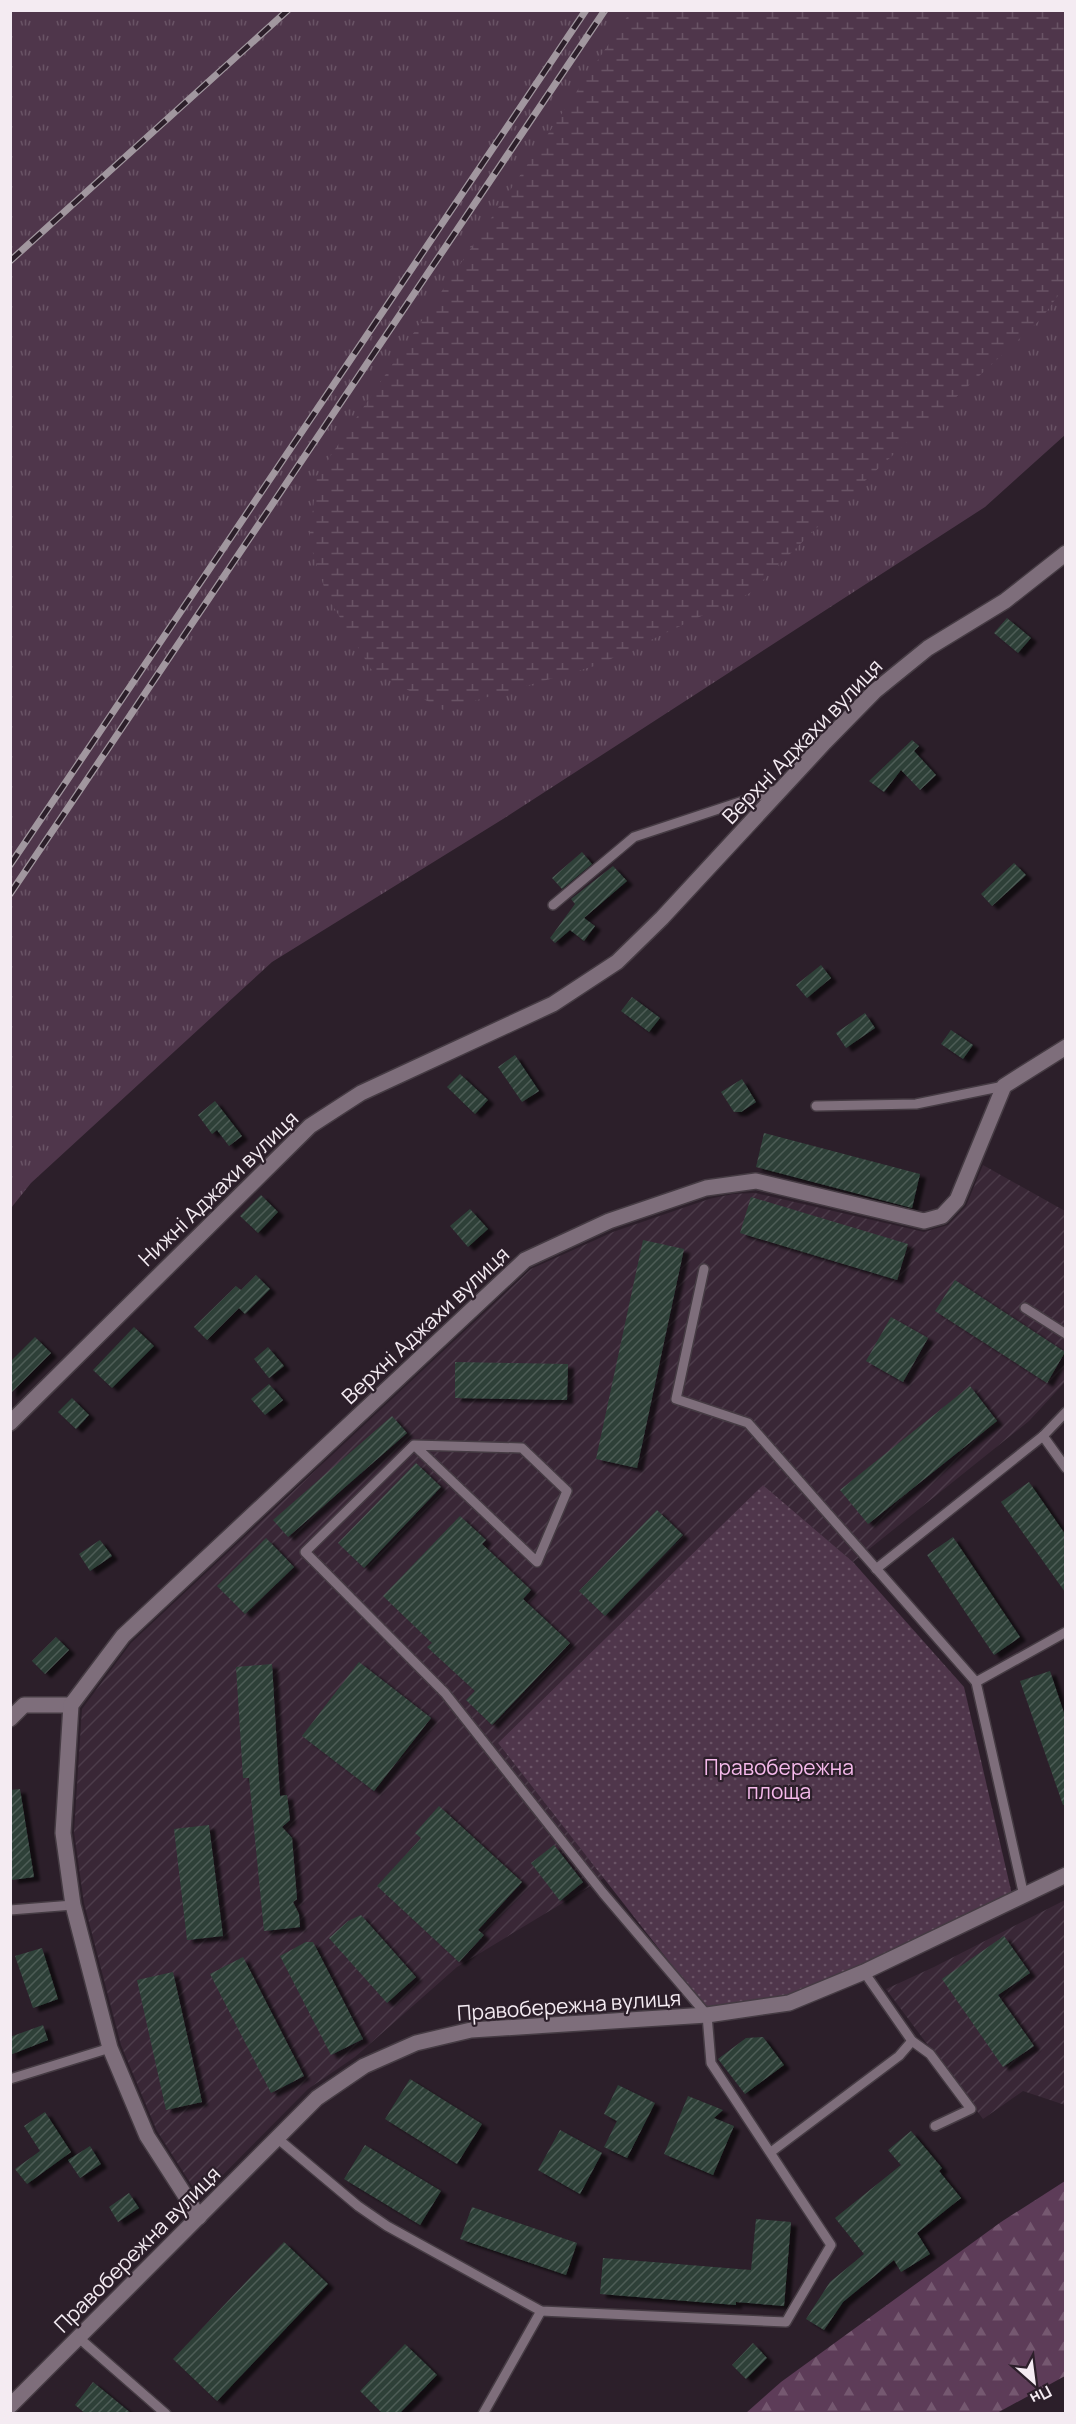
<svg xmlns="http://www.w3.org/2000/svg" width="1076" height="2424" viewBox="0 0 1076 2424" font-family="Manrope,sans-serif">
	<defs>
		<pattern id="industrial-furrows" width="10" height="10" patternUnits="userSpaceOnUse" patternTransform="scale(1.5)"><rect width="10" height="10" fill="#392736"/><path d="M-1 1l2-2M0 10L10 0M9 11l2-2" fill="none" stroke="#4c3c4a"/></pattern>
		<pattern id="grass-tufts" width="24" height="20" patternUnits="userSpaceOnUse" patternTransform="scale(1.5)"><rect width="24" height="20" fill="#4f364b"/><path d="M3 7l-1-3M5 7V3M7 7l1-3M15 17l-1-3M17 17v-4M19 17l1-3" fill="none" stroke="#695365"/></pattern>
		<pattern id="forest-firs" width="22" height="20" patternUnits="userSpaceOnUse" patternTransform="scale(1.5)"><rect width="22" height="20" fill="#5d3c58"/><path d="M5 1l3.5 6h-7zM16 11l3.5 6h-7z" fill="#755870"/></pattern>
		<pattern id="wetland-marsh" width="20" height="14" patternUnits="userSpaceOnUse" patternTransform="scale(1.5)"><rect width="20" height="14" fill="#4f364b"/><path d="M1 5h8M5 5V1M11 12h8M15 12V8" fill="none" stroke="#695365"/></pattern>
		<pattern id="park-dots" width="8" height="8" patternUnits="userSpaceOnUse" patternTransform="scale(1.5)"><rect width="8" height="8" fill="#4f364b"/><path d="M2 2h.1M6 6h.1" fill="none" stroke="#695365" stroke-width="1.8" stroke-linecap="round"/></pattern>
		<pattern id="building-hatch" width="6" height="6" patternUnits="userSpaceOnUse" patternTransform="scale(1.5)"><rect width="6" height="6" fill="#2e4139"/><path d="M-1 1l2-2M0 6l6-6M5 7l2-2" fill="none" stroke="#4d5d56"/></pattern>
		<filter id="shadow"><feDropShadow dx="6" dy="4" stdDeviation="1.5" flood-color="#0009"/></filter>
	</defs>
	<rect width="100%" height="100%" fill="#2c1f2a"/>
	<!-- industrial -->
	<g fill="url(#industrial-furrows)">
		<path d="M983,1165l82,46v171l-36,39 -176,141 -90,-77 -265,258 106,135 -147,89 -102,90 -47,32 -108,109 -43,-67 -36,-86 -37,-142 -10,-71 8,-123 49,-66 400,-374 82,-37 96,-33 24,-5 22,-1 169,39 24,-7 18,-19z"/>
		<path d="M1065,1900v205l-42,-14 -40,28 -97,-130 48,-22z"/>
	</g>
	<!-- grass -->
	<path fill="url(#grass-tufts)" d="M11,11h1054v424l-80,72 -482,312 -231,143 -241,221 -20,25z"/>
	<!-- forest -->
	<path fill="url(#forest-firs)" d="M1065,2181v195l-68,37h-251l35,-31 220,-160z"/>
	<!-- wetland -->
	<path fill="url(#wetland-marsh)" d="M631,11h434v275l-24,33 -173,159 -118,115 -152,72 -155,45 -72,-41 -44,-73 -18,-55 8,-65z"/>
	<!-- park -->
	<path fill="url(#park-dots)" d="M763,1485l90,77 111,125 49,212 -107,54 -122,44 -74,17 -212,-271z"/>
	<!-- building -->
	<g fill="url(#building-hatch)" filter="url(#shadow)">
		<path d="M1007,618l24,20 -13,15 -24,-20z"/>
		<path d="M912,740l7,6 -5,5 22,24 -16,15 -19,-20 -17,22 -15,-11z"/>
		<path d="M582,852l10,12 -30,25 -10,-11z"/>
		<path d="M1014,863l12,12 -34,31 -11,-12z"/>
		<path d="M613,866l14,15 -43,37 11,8 -11,15 -14,-11 -15,13 -5,-5 25,-34 -4,-5z"/>
		<path d="M821,965l10,13 -24,20 -11,-13z"/>
		<path d="M632,997l28,21 -11,14 -28,-21z"/>
		<path d="M865,1013l10,15 -29,20 -10,-15z"/>
		<path d="M951,1030l22,15 -10,14 -22,-15z"/>
		<path d="M515,1055l24,36 -17,11 -24,-35z"/>
		<path d="M460,1074l28,26 -13,14 -28,-27z"/>
		<path d="M742,1079l14,23 -15,10h-7l-13,-20z"/>
		<path d="M215,1101l27,35 -13,10 -12,-16 -5,4 -14,-19z"/>
		<path d="M764,1133l156,41 -8,34 -156,-41z"/>
		<path d="M261,1195l17,17 -20,21 -18,-17z"/>
		<path d="M751,1197l157,47 -11,36 -157,-47z"/>
		<path d="M470,1209l18,20 -20,18 -18,-21z"/>
		<path d="M643,1240l41,9 -47,219 -41,-9z"/>
		<path d="M256,1275l14,14 -25,25 -6,-6 -32,32 -13,-13 42,-41 5,4z"/>
		<path d="M955,1280l110,72 -18,31 -112,-72z"/>
		<path d="M891,1317l37,21 -25,44 -37,-21z"/>
		<path d="M134,1327l20,19 -42,42 -19,-18z"/>
		<path d="M35,1337l16,16 -41,41v-32z"/>
		<path d="M268,1347l16,19 -15,12 -15,-19z"/>
		<path d="M455,1362l113,2 -1,36 -112,-2z"/>
		<path d="M269,1384l14,16 -18,15 -14,-16z"/>
		<path d="M970,1386l27,35 -129,103 -28,-34z"/>
		<path d="M72,1398l17,17 -13,14 -18,-17z"/>
		<path d="M392,1416l15,17 -119,104 -15,-17z"/>
		<path d="M416,1463l25,24 -77,81 -26,-25z"/>
		<path d="M1029,1482l36,52v58l-64,-90z"/>
		<path d="M657,1510l26,25 -78,81 -26,-25z"/>
		<path d="M460,1516l26,24 -4,4 49,46 -8,9 47,44 -78,82 -26,-25 9,-9 -48,-44 5,-4 -49,-47z"/>
		<path d="M953,1537l67,100 -26,18 -67,-100z"/>
		<path d="M266,1538l28,29 -49,47 -28,-28z"/>
		<path d="M100,1540l12,16 -22,15 -11,-17z"/>
		<path d="M56,1637l13,13 -24,24 -13,-13z"/>
		<path d="M359,1662l72,56 -57,73 -72,-55z"/>
		<path d="M272,1664l8,132 7,-1 3,25 -8,7 10,11 5,61 -4,3 6,12 1,13 -36,4 -15,-153h-6l-7,-111z"/>
		<path d="M1050,1671l15,45v89h-2l-43,-124z"/>
		<path d="M20,1789l14,88 -22,3 -2,-90z"/>
		<path d="M439,1806l83,76 -44,48 6,5 -25,27 -82,-76 44,-48 -6,-5z"/>
		<path d="M209,1825l14,111 -36,4 -13,-111z"/>
		<path d="M554,1845l29,37 -23,19 -29,-38z"/>
		<path d="M361,1915l55,62 -29,26 -58,-65 19,-17z"/>
		<path d="M1004,1936l26,37 -32,22 36,51 -31,21 -61,-88z"/>
		<path d="M306,1942h7l50,97 -32,16 -51,-99z"/>
		<path d="M42,1948l16,51 -25,9 -18,-52z"/>
		<path d="M243,1957l61,119 -33,17 -61,-119z"/>
		<path d="M173,1972l29,130 -36,8 -29,-130z"/>
		<path d="M43,2025l5,15 -38,15v-18z"/>
		<path d="M763,2037l21,28 -39,29 -27,-35 28,-21z"/>
		<path d="M410,2079l72,45 -25,40 -72,-45z"/>
		<path d="M618,2085l37,18 -28,55 -23,-11 13,-26 -13,-7z"/>
		<path d="M688,2096l35,14 -9,8 20,8 -21,49 -49,-21z"/>
		<path d="M45,2112l26,40 -44,32 -12,-15 25,-18 -16,-25z"/>
		<path d="M560,2130l42,23 -22,41 -42,-24z"/>
		<path d="M911,2131l31,37 -3,3 22,27 -44,35 13,21 -29,18 -7,-12 -51,42 -19,28 -18,-11 24,-37 34,-28 -29,-36 66,-53 -13,-15z"/>
		<path d="M365,2145l76,46 -21,34 -76,-46z"/>
		<path d="M90,2146l11,18 -21,14 -12,-18z"/>
		<path d="M129,2193l10,15 -21,14 -9,-15z"/>
		<path d="M472,2207l105,36 -11,32 -106,-36z"/>
		<path d="M756,2219l35,3 -7,84 -48,-4v3l-136,-11 3,-36 148,12z"/>
		<path d="M284,2242l44,42 -111,117 -44,-42z"/>
		<path d="M753,2343l14,15 -21,21 -14,-14z"/>
		<path d="M405,2344l32,31 -38,39h-16l-23,-23z"/>
		<path d="M93,2382l39,32h-46l-11,-9z"/>
	</g>
	<g fill="none" stroke-linecap="round" stroke-linejoin="round">
		<defs>
			<g id="service">
				<path d="M553,905l81,-68 145,-48"/>
				<path d="M816,1106l100,-2 88,-18"/>
				<path d="M704,1269l-28,130 72,24 228,259 48,214"/>
				<path d="M1025,1308l41,26"/>
				<path d="M1043,1436l23,32"/>
				<path d="M876,1569l167,-133 23,-24"/>
				<path d="M976,1682l90,-50"/>
				<path d="M10,1910l63,-5"/>
				<path d="M864,1972l48,69 18,13 41,55 -36,17"/>
				<path d="M10,2079l100,-31"/>
				<path d="M277,2138l81,68 29,20 154,85 245,11 45,-77 -120,-182 -4,-48 -104,-122 -158,-200 -140,-141 109,-107 108,3 45,43 -30,71 -123,-117"/>
				<path d="M771,2152l128,-96 13,-15"/>
				<path d="M79,2338l87,76"/>
				<path d="M483,2414l58,-103"/>
			</g>
			<g id="minor">
				<path d="M10,1423l300,-297 51,-33 192,-89 64,-42 45,-44 163,-176 50,-51 53,-43 77,-47 61,-48"/>
				<path d="M10,1719l14,-14h47"/>
				<path d="M199,2217l-52,-81 -37,-88 -37,-143 -10,-72 8,-128 52,-69 402,-376 84,-39 97,-33 50,-7 168,40 18,-5 15,-16 47,-114 62,-39"/>
			</g>
			<path id="tertiary" d="M10,2406l307,-308 47,-32 52,-23 55,-13 236,-15 82,-12 75,-31 202,-97"/>
		</defs>
		<!-- service casing -->
		<use href="#service" stroke="#453b43" stroke-width="12"/>
		<!-- minor casing -->
		<use href="#minor" stroke="#453b43" stroke-width="18"/>
		<!-- tertiary casing -->
		<use href="#tertiary" stroke="#453b43" stroke-width="18"/>
		<!-- service -->
		<use href="#service" stroke="#7e6e7b" stroke-width="9"/>
		<!-- minor -->
		<use href="#minor" stroke="#7e6e7b" stroke-width="15"/>
		<!-- tertiary -->
		<use href="#tertiary" stroke="#7e6e7b" stroke-width="15"/>
		<defs>
			<g id="rail">
				<path d="M10,261l278,-251"/>
				<path d="M10,865l576,-855"/>
				<path d="M10,894l595,-884"/>
			</g>
		</defs>
		<!-- rail casing -->
		<use href="#rail" stroke="#a1979f" stroke-width="7"/>
		<!-- rail -->
		<use href="#rail" stroke="#2c1f2a" stroke-width="4.5" stroke-dasharray="14" stroke-linecap="butt"/>
	</g>
	<g text-anchor="middle" dominant-baseline="central" stroke-width="4.5" stroke-linejoin="round" paint-order="stroke">
		<!-- street labels -->
		<g font-size="21" fill="#f4ebf2" stroke="#2c1f2a">
			<text transform="translate(802 741) rotate(-46)">Верхні Аджахи вулиця</text>
			<text transform="translate(218 1188) rotate(-44)">Нижні Аджахи вулиця</text>
			<text transform="translate(425 1325) rotate(-43)">Верхні Аджахи вулиця</text>
			<text transform="translate(569 2005) rotate(-4)">Правобережна вулиця</text>
			<text transform="translate(137 2249) rotate(-45)">Правобережна вулиця</text>
		</g>
		<!-- park labels -->
		<g font-size="21" fill="#f5b9eb" stroke="#2c1f2a">
			<text x="779" y="1767">Правобережна<tspan x="779" dy="24">площа</tspan></text>
		</g>
	</g>
	<!-- border -->
	<rect width="1076" height="2424" fill="none" stroke="#f4ebf2" stroke-width="24"/>
	<!-- north arrow -->
	<g transform="translate(1034 2382) rotate(152)" stroke="#2c1f2a" stroke-width="4.5" paint-order="stroke">
	<path d="M0-4.5L10 22L0 15L-10 22Z" fill="#f4ebf2"/>
	<text y="-9" font-size="16" font-weight="bold" text-anchor="middle" fill="#f4ebf2">Пн</text>
	</g>
</svg>
